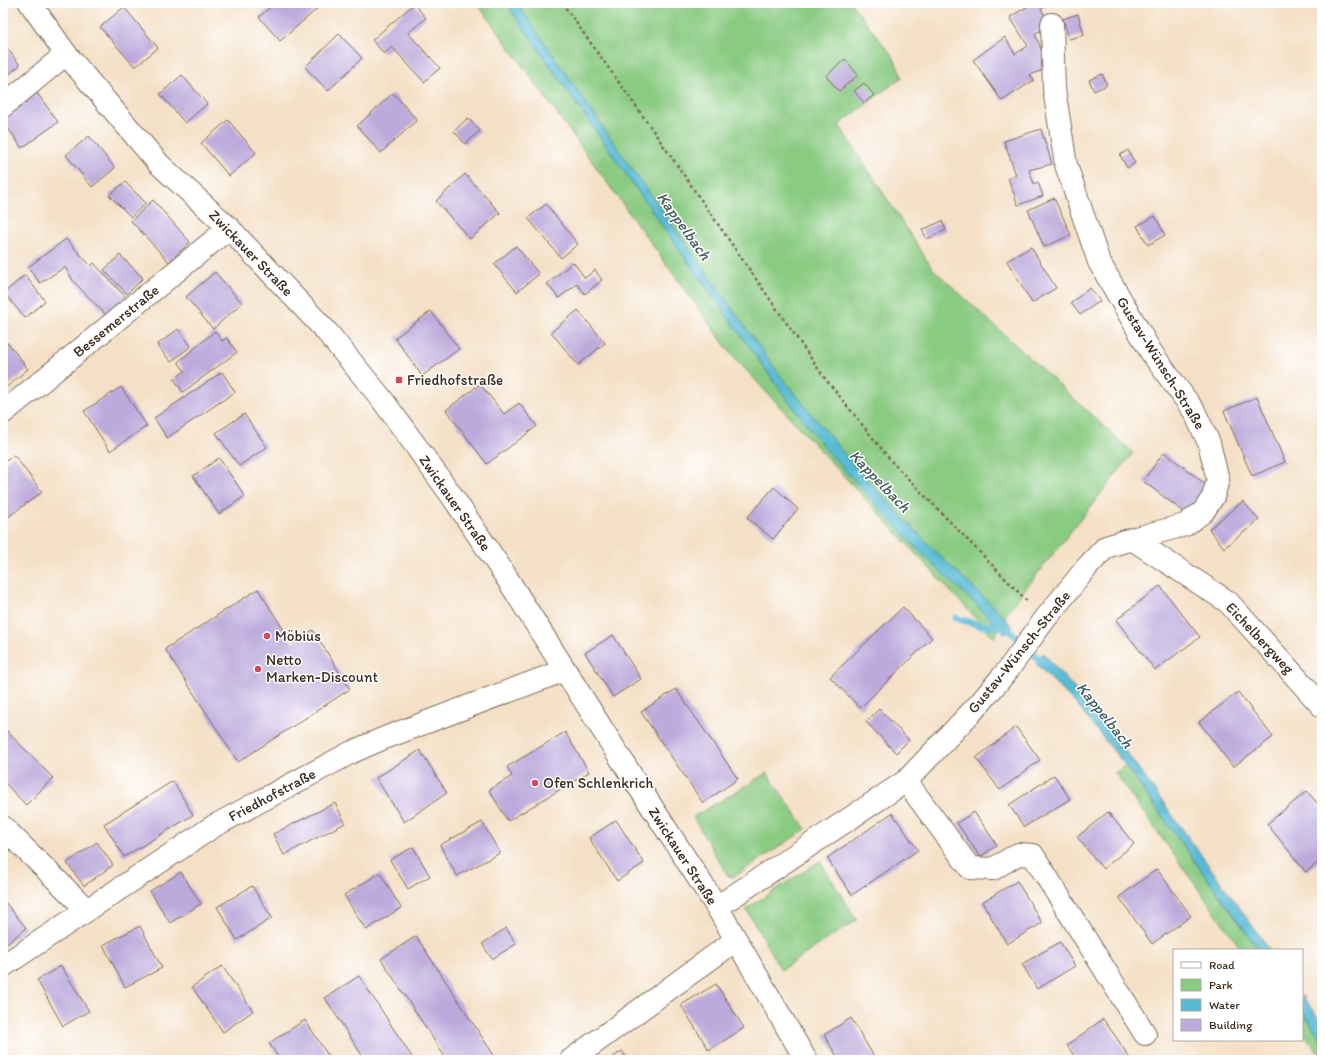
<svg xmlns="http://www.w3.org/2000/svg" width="1325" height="1063" viewBox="0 0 1325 1063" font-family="Itim,sans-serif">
	<rect width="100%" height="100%" fill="#fff"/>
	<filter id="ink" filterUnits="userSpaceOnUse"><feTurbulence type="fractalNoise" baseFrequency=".025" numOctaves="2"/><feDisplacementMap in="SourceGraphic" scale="8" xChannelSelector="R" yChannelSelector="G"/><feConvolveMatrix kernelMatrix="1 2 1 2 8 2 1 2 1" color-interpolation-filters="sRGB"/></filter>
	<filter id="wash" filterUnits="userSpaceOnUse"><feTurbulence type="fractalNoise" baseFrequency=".012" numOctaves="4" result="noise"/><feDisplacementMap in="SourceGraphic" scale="16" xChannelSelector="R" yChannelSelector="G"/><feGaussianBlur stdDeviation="0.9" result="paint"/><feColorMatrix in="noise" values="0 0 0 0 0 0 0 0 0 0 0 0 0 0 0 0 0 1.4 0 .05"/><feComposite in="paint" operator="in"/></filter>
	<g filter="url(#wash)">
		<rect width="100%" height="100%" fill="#f4e0c6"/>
		<!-- green -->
		<g fill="#8acb82" stroke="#627a50">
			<path d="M477,3h374l43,55 8,19 -63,48 93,143 201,185 -125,158 -14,27 -262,-283z"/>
			<path d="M1125,765l134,185h-17l-127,-177z"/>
			<path d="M767,773l39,56 -72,48 -6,-1 -35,-59z"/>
			<path d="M820,861l37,59 -76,50 -35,-61z"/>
			<path d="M1302,1012l20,28v18l-20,-27z"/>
		</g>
		<!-- water -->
		<g fill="#56bad4" stroke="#487279">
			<path d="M506,3h11l106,153 156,218 76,93 80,84 64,61 14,15 -8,7 -31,-31 -56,-53 -90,-98 -42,-54 -114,-158z"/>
			<path d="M1043,653l46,52 44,56 137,189h-11l-134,-185 -50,-62 -39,-39z"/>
			<path d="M1302,995l20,28v17l-20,-29z"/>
		</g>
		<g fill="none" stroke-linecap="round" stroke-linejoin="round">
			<!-- stream -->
			<g stroke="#56bad4" stroke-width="7">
				<path d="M956,618l23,7 28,3"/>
				<path d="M1003,624l43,42"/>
			</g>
		</g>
		<g id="blocks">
			<!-- building -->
			<g fill="#bcaadc">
				<path d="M275,3h39l4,5 -38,33 -21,-24z"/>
				<path d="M1033,3h17l-9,6 9,15 -15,10 13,34 -18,7 4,5 -32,21 -29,-41 32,-23 10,17 13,-8 -18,-29z"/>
				<path d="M414,4l12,14 -18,15 32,35 -16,14 -32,-35 -8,7 -12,-14z"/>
				<path d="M124,7l34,41 -23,19 -35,-40z"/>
				<path d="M1078,14l6,21 -15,4 -6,-20z"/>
				<path d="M339,34l23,24 -34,33 -23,-24z"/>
				<path d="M3,43l17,22 -17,14z"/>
				<path d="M845,59l13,16 -19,16 -13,-15z"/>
				<path d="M1102,74l5,11 -13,6 -5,-11z"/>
				<path d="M182,75l25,29 -22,19 -25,-29z"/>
				<path d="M864,83l10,12 -10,8 -10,-12z"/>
				<path d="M35,90l23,32 -36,26 -19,-27v-8z"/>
				<path d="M393,93l24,27 -36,33 -24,-27z"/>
				<path d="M468,118l12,13 -15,13 -11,-13z"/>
				<path d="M228,120l28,33 -27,23 -28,-33z"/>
				<path d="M1041,129l11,35 -23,6 5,14 4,-2 5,14 -25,9 -10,-27 8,-3 -12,-34z"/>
				<path d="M89,136l26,32 -23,19 -26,-32z"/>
				<path d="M1128,150l7,13 -8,5 -7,-13z"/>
				<path d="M465,174l35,39 -30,26 -34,-38z"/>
				<path d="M125,182l21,21 -15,14 -22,-22z"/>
				<path d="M1054,198l17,37 -27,12 -16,-37z"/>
				<path d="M153,200l37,42 -21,20 -38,-41z"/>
				<path d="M546,204l32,40 -17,14 -33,-40z"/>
				<path d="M1155,216l10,19 -17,10 -11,-19z"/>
				<path d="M942,221l4,9 -19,9 -5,-9z"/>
				<path d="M66,239l25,27 3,-3 34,37 -19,18 -35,-36 -9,-15 -25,16 -12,-16z"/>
				<path d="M516,246l23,28 -22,18 -23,-28z"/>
				<path d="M1031,247l25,41 -24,15 -25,-42z"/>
				<path d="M120,255l23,23 -16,16 -23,-24z"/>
				<path d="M573,262l12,16 10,-8 7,10 -17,14 -8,-10 -18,14 -12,-14z"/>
				<path d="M215,272l27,31 -29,26 -27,-32z"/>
				<path d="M25,275l20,26 -20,17 -21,-25z"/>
				<path d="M1090,288l10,13 -20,14 -9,-12z"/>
				<path d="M578,310l27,33 -27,22 -27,-33z"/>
				<path d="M431,311l28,38 -37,27 -27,-38z"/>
				<path d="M178,329l13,17 -20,16 -14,-17z"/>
				<path d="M215,331l7,10 5,-3 10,14 -54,40 -9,-13 11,-8 -7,-9z"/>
				<path d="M8,343l20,26 -25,21v-44z"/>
				<path d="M222,372l13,20 -68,46 -13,-20z"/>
				<path d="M480,384l24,30 15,-11 18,23 -50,38 -41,-54z"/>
				<path d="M121,387l26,39 -37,25 -26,-40z"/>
				<path d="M1257,397l28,65 -33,14 -28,-65z"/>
				<path d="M244,414l23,33 -28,19 -23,-33z"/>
				<path d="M1164,452l45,35 -21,28 -45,-34z"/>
				<path d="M14,455l28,37 -38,28 -1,-57z"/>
				<path d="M219,458l26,38 -26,18 -26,-38z"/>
				<path d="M774,487l24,22 -25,30 -26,-21z"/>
				<path d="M1243,501l16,19 -35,28 -15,-19z"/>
				<path d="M1160,586l40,51 -45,33 -39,-50z"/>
				<path d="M258,589l34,54 21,-13 37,59 -112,73 -73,-113z"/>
				<path d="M903,607l29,31 -72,70 -30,-31z"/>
				<path d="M613,635l28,44 -28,18 -28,-44z"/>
				<path d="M676,689l62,90 -35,24 -62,-91z"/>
				<path d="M1238,692l35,45 -40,30 -34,-45z"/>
				<path d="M879,709l30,31 -13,13 -30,-31z"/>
				<path d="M3,727l50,51 -27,27 -23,-24z"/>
				<path d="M1016,727l24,33 -40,30 -24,-32z"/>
				<path d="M565,732l24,40 -81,49 -19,-31 23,-14 -5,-9z"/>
				<path d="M420,750l27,43 -43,29 -28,-44z"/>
				<path d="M1054,775l16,24 -46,28 -15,-22z"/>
				<path d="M173,781l20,34 -69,42 -20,-33z"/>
				<path d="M1307,791l15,18v50l-16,13 -39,-48z"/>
				<path d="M335,803l10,20 -61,32 -11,-21z"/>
				<path d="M974,812l23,33 -17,12 -23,-34z"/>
				<path d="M1108,812l26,32 -31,25 -26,-32z"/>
				<path d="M892,813l26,37 -66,45 -25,-37z"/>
				<path d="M616,820l28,43 -27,18 -28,-43z"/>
				<path d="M482,822l18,31 -43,23 -17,-31z"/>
				<path d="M97,842l16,23 -29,21 -17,-23z"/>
				<path d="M413,847l17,29 -22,13 -18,-29z"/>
				<path d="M1157,869l34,47 -39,28 -33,-47z"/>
				<path d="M181,872l20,32 -31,19 -20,-32z"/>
				<path d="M380,873l21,35 -35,22 -22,-35z"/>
				<path d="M1017,881l25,42 -35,21 -25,-42z"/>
				<path d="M252,886l20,32 -35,22 -20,-33z"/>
				<path d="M5,902l21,26 -23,19v-43z"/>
				<path d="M140,926l22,42 -37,19 -22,-42z"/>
				<path d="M506,928l10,16 -24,15 -10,-15z"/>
				<path d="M416,936l81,124h-42v-1l-8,1 -66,-101z"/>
				<path d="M1060,942l15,24 -38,23 -15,-25z"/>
				<path d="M61,966l28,45 -26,15 -26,-46z"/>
				<path d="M222,966l31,45 -30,21 -31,-45z"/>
				<path d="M359,976l55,84h-49l-40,-62z"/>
				<path d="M716,984l28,44 -35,22 -28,-45z"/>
				<path d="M851,1018l25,42h-37l-15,-25z"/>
				<path d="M1103,1019l15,21 13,20h-54l-10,-15z"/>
				<path d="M305,1020l26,40h-51l-11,-17z"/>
				<path d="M622,1051l6,9h-19z"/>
			</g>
		</g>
	</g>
	<g filter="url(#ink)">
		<use href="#blocks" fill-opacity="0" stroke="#7c6a59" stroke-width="1"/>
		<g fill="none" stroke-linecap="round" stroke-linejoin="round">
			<defs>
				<g id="minor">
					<path d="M3,106l63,-52"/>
					<path d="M3,413l226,-185"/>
					<path d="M1132,539l96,63 94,104"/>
					<path d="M906,781l64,87 23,1 25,-15 15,1 112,179"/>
					<path d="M3,827l84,83"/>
					<path d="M717,907l189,-126 75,-79 26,-31 38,-52 43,-53 18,-19 26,-8 53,-14 18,-13 10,-15 5,-17 -9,-37 -15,-32 -43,-59 -52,-90 -33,-97 -12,-76 -2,-65"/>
					<path d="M3,966l211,-140 138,-74 30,-13 183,-69"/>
					<path d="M571,1060l165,-120"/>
				</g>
				<path id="major" d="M30,3l36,51 93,110 70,64 98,104 54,66 71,98 53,79 128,203 84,129 89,153"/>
			</defs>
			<!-- minor casing -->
			<use href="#minor" stroke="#7c6a59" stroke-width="24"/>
			<!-- major casing -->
			<use href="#major" stroke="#7c6a59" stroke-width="24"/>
			<!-- path -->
			<path stroke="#7c6a59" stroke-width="2.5" stroke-dasharray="3 3" stroke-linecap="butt" d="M562,3l76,106 186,268 68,85 137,141"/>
			<!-- minor -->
			<use href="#minor" stroke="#fff" stroke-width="22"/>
			<!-- major -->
			<use href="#major" stroke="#fff" stroke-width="22"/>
		</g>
	</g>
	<!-- markers -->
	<g fill="#d1495b" stroke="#fff" stroke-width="1.5">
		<rect x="395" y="376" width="8" height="8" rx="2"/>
		<circle cx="267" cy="636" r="4"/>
		<circle cx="258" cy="669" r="4"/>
		<circle cx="535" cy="783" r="4"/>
	</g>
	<g text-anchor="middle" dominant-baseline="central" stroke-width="3" stroke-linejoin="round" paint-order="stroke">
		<!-- street labels -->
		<g font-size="15" fill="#3b2a1e" stroke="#fff">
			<text transform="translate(251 253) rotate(46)">Zwickauer Straße</text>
			<text transform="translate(116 321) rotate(-39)">Bessemerstraße</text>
			<text transform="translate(1161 363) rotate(58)">Gustav-Wünsch-Straße</text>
			<text transform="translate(455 503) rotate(55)">Zwickauer Straße</text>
			<text transform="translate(1260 638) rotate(47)">Eichelbergweg</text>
			<text transform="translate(1019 652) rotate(-51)">Gustav-Wünsch-Straße</text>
			<text transform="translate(272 795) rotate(-28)">Friedhofstraße</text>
			<text transform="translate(683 856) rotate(57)">Zwickauer Straße</text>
		</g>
		<!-- poi labels -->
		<g font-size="15" fill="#3b2a1e" stroke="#fff" text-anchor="start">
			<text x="407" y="380">Friedhofstraße</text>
			<text x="275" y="636">Möbius</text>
			<text x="266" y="660">Netto<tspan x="266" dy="17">Marken-Discount</tspan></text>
			<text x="543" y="783">Ofen Schlenkrich</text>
		</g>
		<!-- water labels -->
		<g font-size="16" font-style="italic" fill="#445c5e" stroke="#fff">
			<text transform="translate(684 226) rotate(54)">Kappelbach</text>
			<text transform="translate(880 481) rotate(46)">Kappelbach</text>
			<text transform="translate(1105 715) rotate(51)">Kappelbach</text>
		</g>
	</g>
	<!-- margin -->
	<rect width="1325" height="1063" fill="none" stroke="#fff" stroke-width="16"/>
	<!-- legend -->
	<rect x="1173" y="949" width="130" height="92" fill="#ffffff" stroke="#b1aaa5"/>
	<rect x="1181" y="962" width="20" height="6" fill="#ffffff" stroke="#b1aaa5"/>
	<text x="1209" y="969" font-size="12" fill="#3b2a1e">Road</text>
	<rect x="1181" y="979" width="20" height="12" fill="#8acb82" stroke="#b1aaa5"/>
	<text x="1209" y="989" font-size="12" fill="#3b2a1e">Park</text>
	<rect x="1181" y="999" width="20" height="12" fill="#56bad4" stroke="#b1aaa5"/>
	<text x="1209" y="1009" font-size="12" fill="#3b2a1e">Water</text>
	<rect x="1181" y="1019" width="20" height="12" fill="#bcaadc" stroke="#b1aaa5"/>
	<text x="1209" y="1029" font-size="12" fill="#3b2a1e">Building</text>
</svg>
